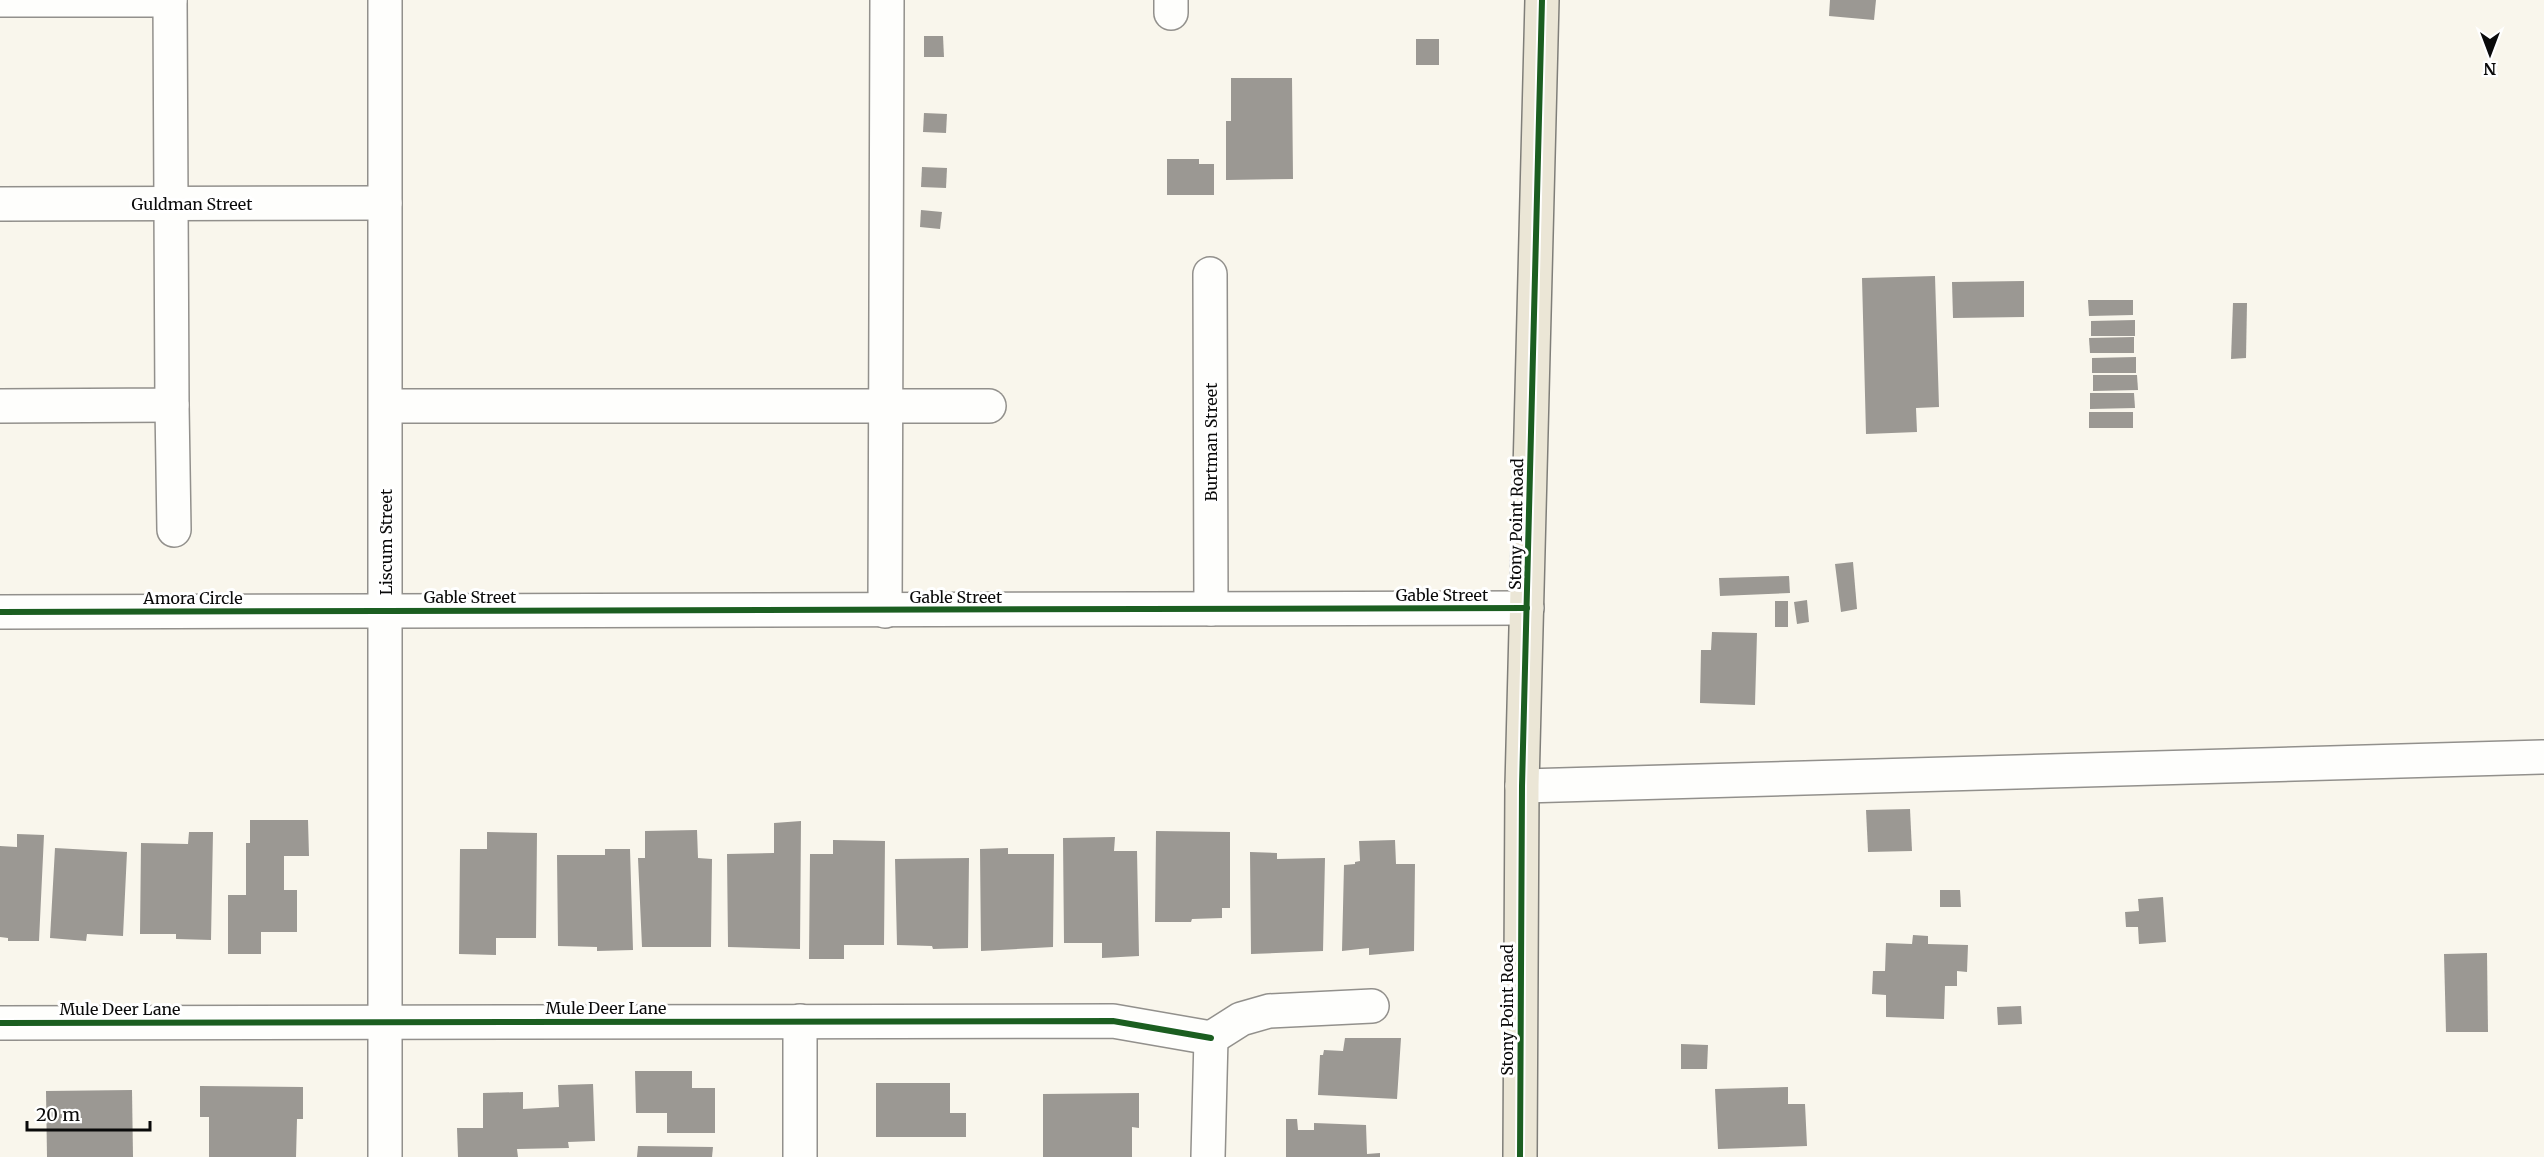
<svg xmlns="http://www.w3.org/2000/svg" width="2544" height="1157" viewBox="0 0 2544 1157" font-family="Merriweather,serif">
	<rect width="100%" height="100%" fill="#f9f6ec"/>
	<!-- building -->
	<g fill="#9b9893">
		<path d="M1830,0h46l-2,20 -45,-4z"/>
		<path d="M924,36h19l1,21h-20z"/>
		<rect x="1416" y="39" width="23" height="26"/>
		<path d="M1231,78h61l1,101 -67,1v-59h5z"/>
		<path d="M924,113l23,1 -1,19 -23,-1z"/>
		<path d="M1167,159h32v5h15v31h-47z"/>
		<path d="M922,167l25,1 -1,20 -25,-1z"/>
		<path d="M921,210l21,2 -2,17 -20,-2z"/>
		<path d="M1935,276l4,131 -23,1 1,24 -51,2 -4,-156z"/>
		<path d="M2024,281v36l-71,1 -1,-36z"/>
		<path d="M2088,300h45v15l-44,1z"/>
		<path d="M2233,303h14l-1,55 -15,1z"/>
		<path d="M2135,320v16h-44v-15z"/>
		<path d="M2134,337v16h-44l-1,-15z"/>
		<path d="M2136,357v16h-44v-15z"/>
		<path d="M2093,375h44l1,15 -45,1z"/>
		<path d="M2090,393h44l1,15 -45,1z"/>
		<rect x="2089" y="412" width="44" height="16"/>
		<path d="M1853,562l4,47 -16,3 -6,-48z"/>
		<path d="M1789,576l1,17 -70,3 -1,-18z"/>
		<path d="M1807,600l2,22 -12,2 -3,-22z"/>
		<rect x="1775" y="601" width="13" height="26"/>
		<path d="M1712,632l45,1 -2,72 -55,-2 1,-53h10z"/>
		<path d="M1910,809l2,42 -44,1 -2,-42z"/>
		<path d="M250,820h58l1,36h-25v34h13v42h-36v22h-33v-59h18v-52h4z"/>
		<path d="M801,821l-1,128 -72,-2 -1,-93 47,-1v-30z"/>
		<path d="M697,830l1,28 14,1 -1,88h-69l-4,-89h7v-27z"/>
		<path d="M1156,831l74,1v76h-8v10l-30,1 -1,3h-36z"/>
		<path d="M189,832h24l-2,108 -35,-1v-5h-36l1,-91 47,1z"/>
		<path d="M487,832l50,1 -1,105h-40v17l-37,-1 1,-105h27z"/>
		<path d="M17,834l27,1 -5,106h-31v-3l-8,-1v-91l17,1z"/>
		<path d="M1115,837l-1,14h23l2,105 -37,2v-15h-38l-1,-105z"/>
		<path d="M833,840l52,1 -1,104h-40v14h-35l1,-105h23z"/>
		<path d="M1395,840l1,24h19l-1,87 -45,4v-7l-27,3 2,-86 11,-1v-2l5,-1 -1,-20z"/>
		<path d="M55,848l72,4 -4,84 -36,-2 -1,7 -36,-3z"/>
		<path d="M1008,848v6h46l-1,93 -72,4 -1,-102z"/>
		<path d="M605,849h25l3,101 -36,1v-4l-39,-1 -1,-91h48z"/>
		<path d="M1250,852l27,1v6l48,-1 -2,93 -72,3z"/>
		<path d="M969,858l-1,90 -35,1 -1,-3 -35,-1 -2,-86z"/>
		<path d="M1940,890h20l1,17h-21z"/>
		<path d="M2163,897l3,45 -27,2 -1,-17h-12l-1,-15 14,-1 -1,-12z"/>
		<path d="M1913,935l15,1v8l40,1 -1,27 -10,-1v15h-12l-1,33 -58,-2v-22l-14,-1 1,-23h12l1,-28 26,1z"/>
		<path d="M2487,953l1,79h-42l-2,-78z"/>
		<path d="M2021,1006l1,18 -24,1 -1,-18z"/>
		<path d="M1345,1038h56l-4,61 -79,-4 2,-40h3l1,-5 19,1z"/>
		<path d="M1681,1044l27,1 -1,24h-26z"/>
		<path d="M635,1071h57v17h23v45h-48v-20h-31z"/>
		<path d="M876,1083h74v30h16v24h-90z"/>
		<path d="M593,1084l2,57 -27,1 1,6 -52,1 1,8h-60l-1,-29h26v-35l40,-1v17l36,-2 -1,-22z"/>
		<path d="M200,1086l103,1v32h-6l-1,38h-87v-40h-9z"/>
		<path d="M1788,1087v17h17l2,42 -89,3 -3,-60z"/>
		<path d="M132,1090l1,67h-86l-1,-66z"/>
		<path d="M1139,1093v35l-7,-1v30h-89v-63z"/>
		<path d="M1286,1119h11l1,11h16v-7l52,2 1,29 13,-1v4h-94z"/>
		<path d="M638,1146l75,1 -1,10h-75z"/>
	</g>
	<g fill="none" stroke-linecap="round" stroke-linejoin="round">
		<defs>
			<g id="minor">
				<path d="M0,0h170"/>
				<path d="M385,0v1157"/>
				<path d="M1171,0v13"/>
				<path d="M0,204l385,-1"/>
				<path d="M1210,274l1,335"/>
				<path d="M172,405l2,125"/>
				<path d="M0,406l172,-1 -2,-405"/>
				<path d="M386,406h603"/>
				<path d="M885,611l2,-611"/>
				<path d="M0,612l1527,-4"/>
				<path d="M1522,786l1022,-29"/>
				<path d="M800,1021v136"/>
				<path d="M0,1023l1113,-2 98,17"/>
				<path d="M1211,1038l30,-19 28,-8 103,-5"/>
				<path d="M1208,1157l3,-119"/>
			</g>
			<path id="major" d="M1520,1157l2,-371 20,-786"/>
		</defs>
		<!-- minor casing -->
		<use href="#minor" stroke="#92908c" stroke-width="36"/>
		<!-- major casing -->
		<use href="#major" stroke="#7f7e79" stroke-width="36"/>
		<!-- minor -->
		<use href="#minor" stroke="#fefefc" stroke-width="33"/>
		<!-- major -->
		<use href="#major" stroke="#ebe6d6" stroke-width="33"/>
		<defs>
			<g id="cycleway">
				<path d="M0,612l1527,-4"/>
				<path d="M0,1023l1113,-2 98,17"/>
				<path d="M1520,1157l2,-371 20,-786"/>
			</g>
		</defs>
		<!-- cycleway casing -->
		<use href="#cycleway" stroke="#fff" stroke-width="10"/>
		<!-- cycleway -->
		<use href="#cycleway" stroke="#1b5e20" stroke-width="6"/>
	</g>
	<g text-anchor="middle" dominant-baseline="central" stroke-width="6" stroke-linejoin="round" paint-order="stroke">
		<!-- street labels -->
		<g font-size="16" fill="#0a0a0a" stroke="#fff">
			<text x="192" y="204">Guldman Street</text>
			<text transform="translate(1211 442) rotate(-90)">Burtman Street</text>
			<text transform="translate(1516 524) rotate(-89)">Stony Point Road</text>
			<text transform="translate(386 542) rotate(-90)">Liscum Street</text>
			<text x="1442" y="595">Gable Street</text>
			<text x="470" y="597">Gable Street</text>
			<text x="956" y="597">Gable Street</text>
			<text x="193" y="598">Amora Circle</text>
			<text x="606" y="1008">Mule Deer Lane</text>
			<text x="120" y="1009">Mule Deer Lane</text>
			<text transform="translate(1507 1010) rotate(-90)">Stony Point Road</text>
		</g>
	</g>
	<!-- north arrow -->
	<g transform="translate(2490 54) rotate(180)" stroke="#ffffff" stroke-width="4.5" paint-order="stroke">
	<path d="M0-4.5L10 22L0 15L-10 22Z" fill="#0a0a0a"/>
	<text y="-9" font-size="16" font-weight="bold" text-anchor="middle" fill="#0a0a0a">N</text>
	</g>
	<!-- scale -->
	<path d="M27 1121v9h123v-9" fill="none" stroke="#0a0a0a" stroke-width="3"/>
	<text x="36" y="1121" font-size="18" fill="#0a0a0a" stroke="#ffffff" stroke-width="4.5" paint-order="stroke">20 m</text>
</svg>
